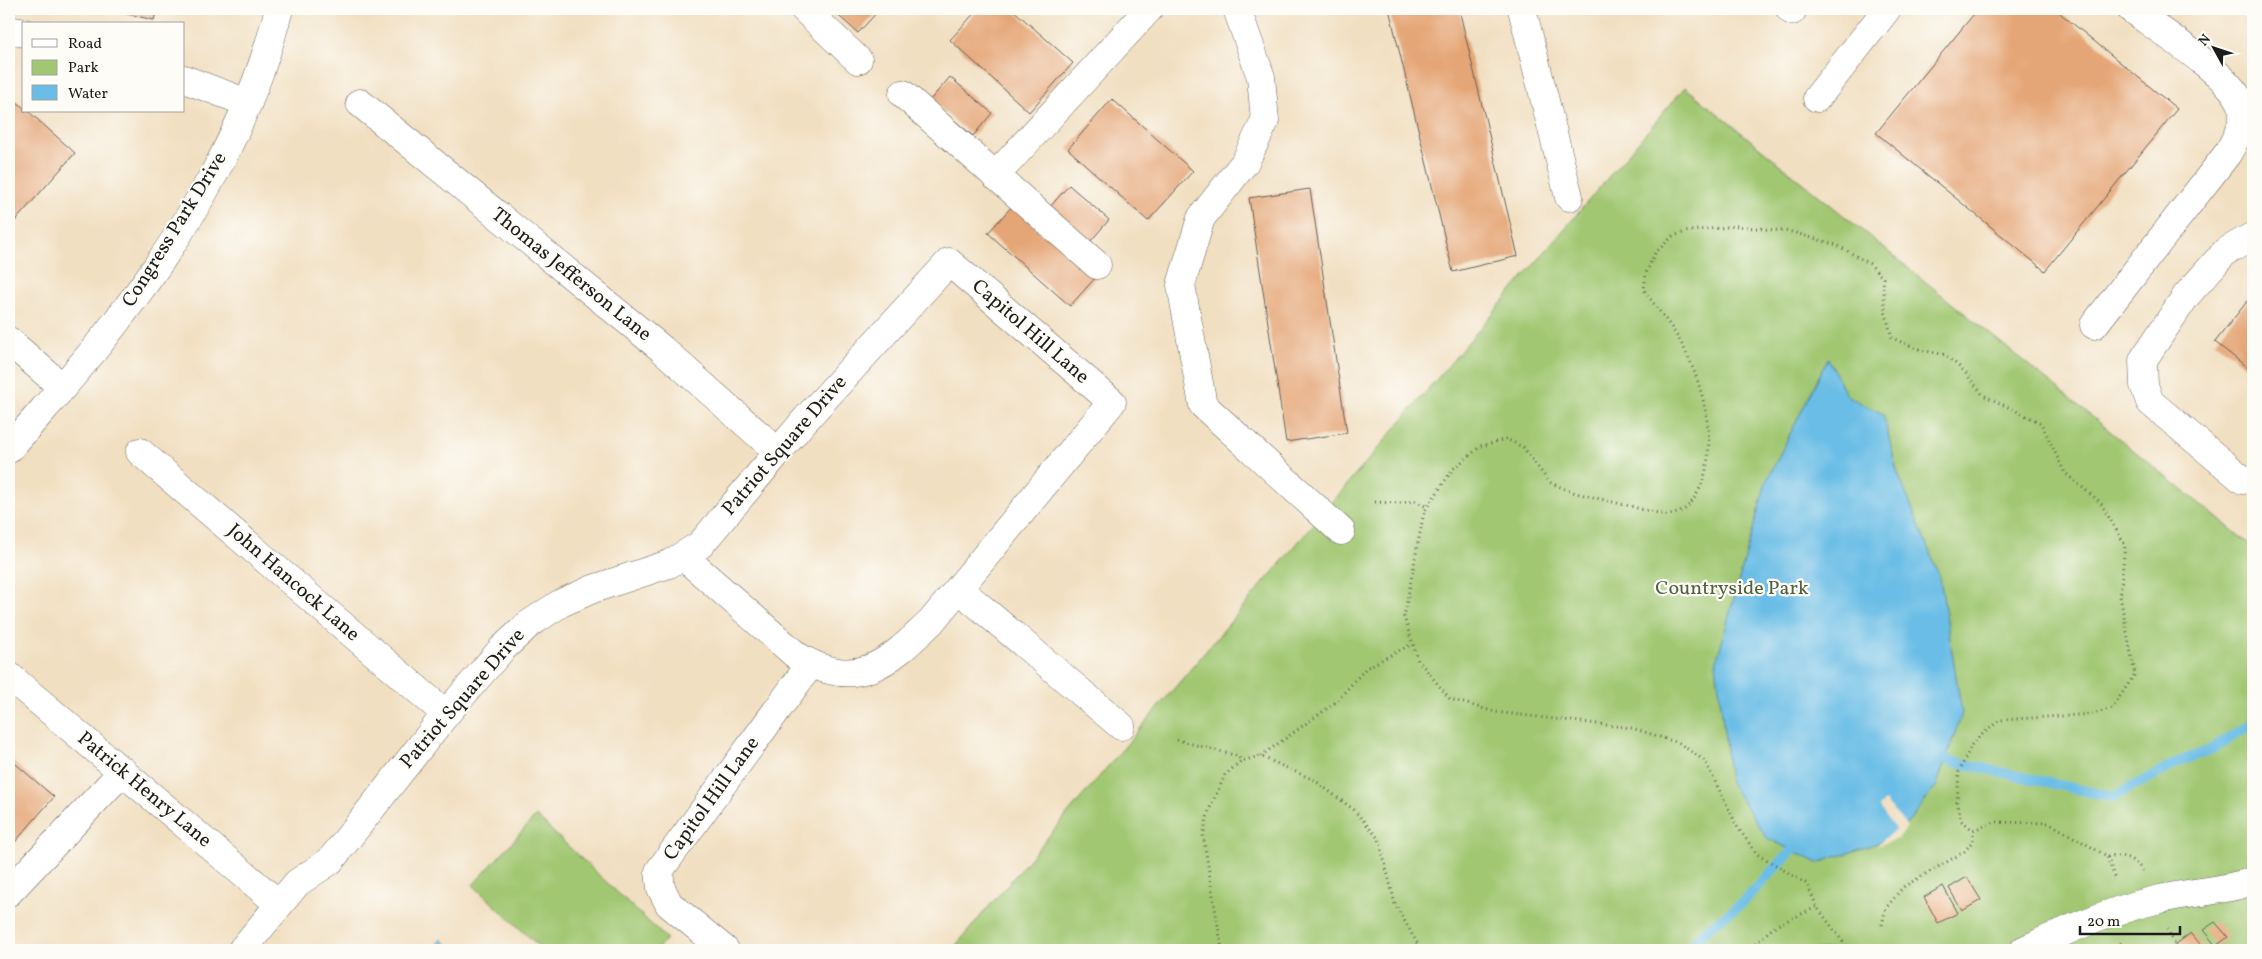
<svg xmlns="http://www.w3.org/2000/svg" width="2262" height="959" viewBox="0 0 2262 959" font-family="Vollkorn,serif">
	<rect width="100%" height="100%" fill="#fdfcf7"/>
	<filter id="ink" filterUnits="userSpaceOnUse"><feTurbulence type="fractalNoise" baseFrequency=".02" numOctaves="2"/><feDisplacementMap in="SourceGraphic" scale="10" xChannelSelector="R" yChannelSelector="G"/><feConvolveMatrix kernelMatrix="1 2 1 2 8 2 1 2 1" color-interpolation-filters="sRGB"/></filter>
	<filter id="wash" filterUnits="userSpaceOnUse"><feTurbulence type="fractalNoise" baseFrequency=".0096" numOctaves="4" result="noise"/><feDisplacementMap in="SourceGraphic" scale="20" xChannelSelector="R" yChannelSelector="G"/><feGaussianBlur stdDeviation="1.12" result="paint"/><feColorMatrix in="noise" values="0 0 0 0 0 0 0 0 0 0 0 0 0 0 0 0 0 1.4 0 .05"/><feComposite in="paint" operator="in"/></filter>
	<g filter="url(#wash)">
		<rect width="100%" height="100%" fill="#f1dfc1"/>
		<!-- green -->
		<g fill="#a1c772" stroke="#5e7247">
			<path d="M1685,87l568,460v403h-1301z"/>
			<path d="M536,816l131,123 -11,11h-113l-70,-65z"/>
		</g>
		<!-- water -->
		<g fill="#6abde6" stroke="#436c81">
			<path d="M1828,358l19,38 36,18 14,57 43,107 22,135 -26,74 -40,50 -78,26 -51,-25 -37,-55 -14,-120 50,-181z"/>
			<path d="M441,939l13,11h-22z"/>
		</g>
		<!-- pier -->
		<path fill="#f1dfc1" d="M1885,801l22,26 -10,12 -21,7 20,-17 -17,-22z"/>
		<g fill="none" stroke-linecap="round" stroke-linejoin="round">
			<!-- stream -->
			<g stroke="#6abde6" stroke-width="10">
				<path d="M1935,753l16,8 162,36 68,-36 30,-11 42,-27"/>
				<path d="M1688,950l19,-21 34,-25 59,-62"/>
			</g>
		</g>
		<g id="blocks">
			<!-- building -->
			<g fill="#e5a677">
				<path d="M106,9h51l-3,11z"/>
				<path d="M831,9h49l-22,24z"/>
				<path d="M978,9h34l61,54 -44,49 -79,-72z"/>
				<path d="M1389,9h70l59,247 -65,16z"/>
				<path d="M1978,9h77l122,100 -132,162 -169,-138z"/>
				<path d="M950,77l42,36 -19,23 -43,-36z"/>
				<path d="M9,95l15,13v3h4l47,42 -66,75z"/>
				<path d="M1112,99l81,72 -45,50 -80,-72z"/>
				<path d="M1069,185l40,35 -20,23 -40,-35z"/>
				<path d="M1310,189l37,244 -61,9 -37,-244z"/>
				<path d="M1014,204l82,73 -26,29 -82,-73z"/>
				<path d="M2253,294v78l-38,-30z"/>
				<path d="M9,758l45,39 -45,52z"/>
				<path d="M1967,877l14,23 -19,11 -13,-23z"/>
				<path d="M1943,886l15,27 -20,10 -14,-26z"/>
				<path d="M2215,922l13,15 -12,9 -13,-16z"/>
				<path d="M2191,933l14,17h-37z"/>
			</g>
		</g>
	</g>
	<g filter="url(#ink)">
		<use href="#blocks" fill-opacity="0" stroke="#676056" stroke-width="1"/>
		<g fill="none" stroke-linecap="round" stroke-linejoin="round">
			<defs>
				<g id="minor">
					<path d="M804,9l54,51"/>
					<path d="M1237,9l24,68 4,44 -20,41 -44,56 -20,67 22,120 138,126"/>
					<path d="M1522,9l47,188"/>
					<path d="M1790,9l2,2"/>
					<path d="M9,30l15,3"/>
					<path d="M184,79l64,24"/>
					<path d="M903,94l194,171"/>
					<path d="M1817,98l70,-89"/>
					<path d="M360,103l302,246 116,103"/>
					<path d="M995,176l154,-167"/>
					<path d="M2094,325l134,-172c8,-15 20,-34 13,-50 -11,-28 -83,-74 -110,-94"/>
					<path d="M9,341l53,46"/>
					<path d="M9,449c36,-42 74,-83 107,-127 73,-94 134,-197 163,-313"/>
					<path d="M140,452l306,262"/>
					<path d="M2243,480l-93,-78 -6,-17 -1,-25 43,-64 39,-44 28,-16"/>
					<path d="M959,589l162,137"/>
					<path d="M9,676l270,228"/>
					<path d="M9,892l114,-121"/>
					<path d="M242,950l55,-67 33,-22 116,-147 56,-65 27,-25 32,-21 32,-14 76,-25 31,-19 105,-125 144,-158 163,140 -181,220c-44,42 -74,70 -134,34l-113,-99"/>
					<path d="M725,950l-56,-46 -8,-16 -2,-17 151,-206"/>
					<path d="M2024,950c43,-20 85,-39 132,-50 32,-8 65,-8 97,-19"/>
				</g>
			</defs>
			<!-- minor casing -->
			<use href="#minor" stroke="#676056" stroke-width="29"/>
			<!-- path -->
			<g stroke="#676056" stroke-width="3" stroke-dasharray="1 4" stroke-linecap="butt">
				<path d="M1375,502l25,1 15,-2 12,6"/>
				<path d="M1177,740l61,16 3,5"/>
				<path d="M1261,756l75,-54 30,-34 46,-24"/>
				<path d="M2107,856c17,-1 25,1 36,15"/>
				<path d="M1882,925l4,-17 17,-21 61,-35 9,-11v-11"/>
				<path d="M2167,929l8,15"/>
				<path d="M2120,942l2,8"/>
				<path d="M1222,950l-19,-115 6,-25 16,-35 16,-14 19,-5 54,24 40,30 25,29 16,65 26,46"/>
				<path d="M1748,950l27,-24 42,-19"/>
				<path d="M1849,950l-32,-43 -10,-23 -50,-30 -19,-26 -33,-67 -26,-18 -47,-15 -137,-16 -45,-13 -32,-39 -14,-43 20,-105 29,-43 28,-23 25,-7 17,8 26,35 23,10 94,23c18,-1 25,-10 33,-25 22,-45 3,-113 -22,-154 -10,-16 -22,-30 -33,-46l2,-17 9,-20 18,-17 16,-5 48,-5 55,6 45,13 33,19 13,14 2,33 7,27 29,12 25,5 18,16 19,24 58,28 24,50 35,29 25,43 -5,51 15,78 -23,34 -19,6 -93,6 -27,22 -14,30 -2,30 5,19 11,9 22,-8 54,1 58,33 8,23"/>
			</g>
			<!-- minor -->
			<use href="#minor" stroke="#fff" stroke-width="28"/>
		</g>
	</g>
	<g text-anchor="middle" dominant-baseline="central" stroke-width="4.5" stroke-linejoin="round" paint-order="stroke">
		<!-- street labels -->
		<g font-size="20" fill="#1c1c1c" stroke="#fdfcf7">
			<text transform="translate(175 230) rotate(-58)">Congress Park Drive</text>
			<text transform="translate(571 275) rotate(39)">Thomas Jefferson Lane</text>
			<text transform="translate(1030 332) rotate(41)">Capitol Hill Lane</text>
			<text transform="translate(785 446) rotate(-49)">Patriot Square Drive</text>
			<text transform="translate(293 583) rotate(41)">John Hancock Lane</text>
			<text transform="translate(463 699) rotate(-49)">Patriot Square Drive</text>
			<text transform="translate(144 790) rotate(40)">Patrick Henry Lane</text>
			<text transform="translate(712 799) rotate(-54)">Capitol Hill Lane</text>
		</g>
		<!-- park labels -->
		<g font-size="20" fill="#51603e" stroke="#fdfcf7">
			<text x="1732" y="589">Countryside Park</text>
		</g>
	</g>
	<!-- margin -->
	<rect width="2262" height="959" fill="none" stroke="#fdfcf7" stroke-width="30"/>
	<!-- legend -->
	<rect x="22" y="22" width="162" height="90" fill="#fdfcf7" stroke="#a3a29f"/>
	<rect x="32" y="39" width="25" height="8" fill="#ffffff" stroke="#a3a29f"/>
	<text x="68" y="48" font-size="15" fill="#1c1c1c">Road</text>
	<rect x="32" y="60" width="25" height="15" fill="#a1c772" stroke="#a3a29f"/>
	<text x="68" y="72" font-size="15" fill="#1c1c1c">Park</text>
	<rect x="32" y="85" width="25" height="15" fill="#6abde6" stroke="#a3a29f"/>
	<text x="68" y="98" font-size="15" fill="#1c1c1c">Water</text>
	<!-- north arrow -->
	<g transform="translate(2214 48) rotate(310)" stroke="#fdfcf7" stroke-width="4" paint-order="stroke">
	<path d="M0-4L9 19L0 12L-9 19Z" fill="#1c1c1c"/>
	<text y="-8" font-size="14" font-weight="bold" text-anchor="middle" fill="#1c1c1c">N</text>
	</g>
	<!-- scale -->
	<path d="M2080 926v8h100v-8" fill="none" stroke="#1c1c1c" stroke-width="2.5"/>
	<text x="2087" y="926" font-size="15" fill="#1c1c1c" stroke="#fdfcf7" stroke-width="4" paint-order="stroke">20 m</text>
</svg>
